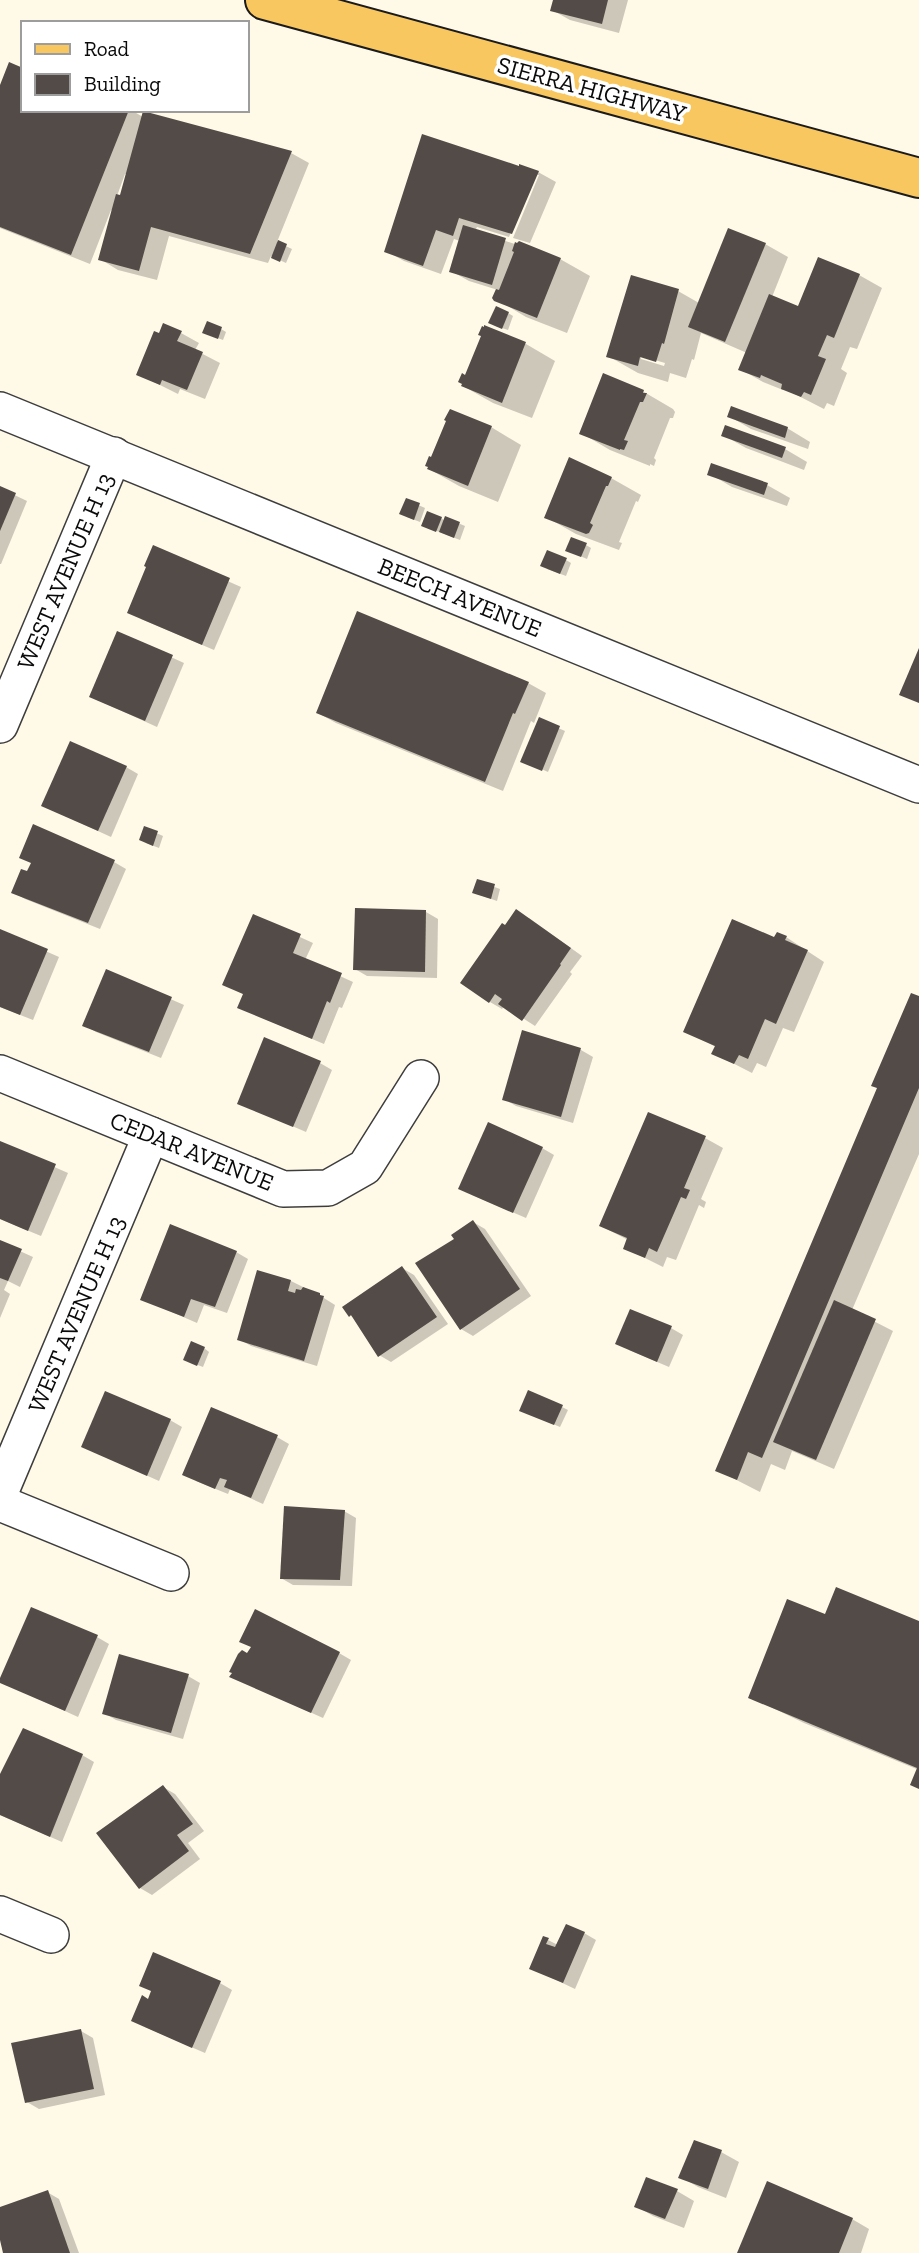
<svg xmlns="http://www.w3.org/2000/svg" width="919" height="2253" viewBox="0 0 919 2253" font-family="'Zilla Slab',serif">
	<rect width="100%" height="100%" fill="#fff9e8"/>
	<!-- shadow -->
	<g fill="#0003" fill-rule="evenodd">
		<path d="M555,0h73l-9,33 -49,-13 -18,-10z"/>
		<path d="M0,90l23,20h108l12,7 148,36 18,10 -32,79 15,7 -6,14 -15,-7 -3,7 -99,-27 -12,44 -39,-10 -18,-11 13,-48 -2,-1 -21,54 -90,-36zM125,174h3l-6,23 -5,-1z"/>
		<path d="M538,172l18,10 -26,61 -17,-5 26,-63h-4l-26,62 -32,-10 -2,4 85,28 30,17 -23,57 -41,-16 -30,-18 2,-9 -29,-9 -18,-10 9,-30 -6,-2 -13,35 -37,-13 -18,-10z"/>
		<path d="M729,230l36,14 23,13 -16,40 27,11 60,-33 23,13 -25,61 -7,-2 -9,22 6,4 -13,33 -7,-3 -3,6 -41,-21v2l-20,-8 -23,-13 7,-16 -46,-20 -7,27 -2,-1 -6,19 -16,-5 -2,9 -30,-9 -30,-17 70,-65 21,12zM641,356l24,7 -1,3 -23,-7z"/>
		<path d="M508,313l5,3 -5,14 -12,-4z"/>
		<path d="M485,327l41,17 29,17 -23,57 -39,-15 -30,-17z"/>
		<path d="M221,329l5,3 -3,8 -13,-5z"/>
		<path d="M181,333l18,10 -4,7 25,13 -15,36 -25,-10 -2,5 -40,-20z"/>
		<path d="M604,376l40,16 29,17 2,3 -2,6h-3l-16,40 2,2 -2,6 -4,-2v2l-40,-16 -29,-17z"/>
		<path d="M729,416l58,12 23,14 -2,7 -57,-20z"/>
		<path d="M491,427l30,18 -23,57 -39,-16 -30,-17z"/>
		<path d="M723,435l62,14 22,13 -3,8 -58,-22z"/>
		<path d="M710,474l57,11 23,13 -3,8 -55,-19z"/>
		<path d="M611,478l30,17 -3,7 -2,-1 -17,41 3,1 -3,7 -43,-16 -30,-17z"/>
		<path d="M0,488l27,13 -26,63h-1z"/>
		<path d="M407,500l18,8 -5,14 -13,-5z"/>
		<path d="M441,518l4,3 1,-3 19,8 -5,14 -31,-12z"/>
		<path d="M586,545l5,3 -4,11 -14,-6z"/>
		<path d="M153,548l88,39 -27,63 -73,-31z"/>
		<path d="M566,560l5,3 -5,13 -19,-7z"/>
		<path d="M118,633l66,30 -27,64 -66,-30z"/>
		<path d="M528,683l18,10 -12,30 -3,-2 -28,70 -167,-68 -18,-10z"/>
		<path d="M540,720l25,11 -17,41 -22,-10z"/>
		<path d="M126,767l12,7 -27,63 -68,-31z"/>
		<path d="M145,828l18,8 -4,12 -13,-5z"/>
		<path d="M114,862l12,7 -26,60 -75,-30 -12,-7 15,-18z"/>
		<path d="M478,881l22,8 -3,12 -17,-6z"/>
		<path d="M426,912l12,7 -1,59 -70,-2 -12,-7z"/>
		<path d="M254,916l59,27 -8,17 48,22 -11,26 -3,-1 -15,37 -85,-36 6,-13 -21,-11z"/>
		<path d="M529,918l53,38 -12,16 2,2 -37,52 -31,-20 -2,3 -12,-7 -27,-19 43,-56z"/>
		<path d="M0,931l59,26 -26,63 -33,-13z"/>
		<path d="M786,937l38,25 -30,70 -11,-4 -17,39 -9,-4 -5,10 -39,-20 3,-6 -30,-15 89,-93z"/>
		<path d="M107,971l77,34 -23,53 -65,-26 -12,-7z"/>
		<path d="M919,998v156l-67,156 41,21 -59,138 -42,-18 -7,19 -14,-6 -11,28 -43,-22z"/>
		<path d="M524,1033l57,17 12,7 -20,66 -57,-17 -12,-7z"/>
		<path d="M320,1063l12,7 -26,62 -67,-29z"/>
		<path d="M705,1138l18,10 -22,51 5,3 -2,6 -5,-3 -23,55 -9,-3 -4,10 -38,-19 3,-8 -27,-14z"/>
		<path d="M0,1143l68,30 -27,63 -41,-17z"/>
		<path d="M542,1148l12,7 -28,63 -54,-23z"/>
		<path d="M473,1222l12,7 46,67 -58,40 -12,-7 -5,-89z"/>
		<path d="M0,1242l33,15 -13,30 -12,-6 -4,9 6,4 -10,24z"/>
		<path d="M236,1252l12,7 -21,54 -23,-8 -7,18 -55,-24z"/>
		<path d="M402,1268l12,7 34,49 -57,38 -12,-7 -25,-37 -4,-3z"/>
		<path d="M258,1272l33,9 28,14 16,10 -18,61 -66,-20 -12,-7z"/>
		<path d="M671,1328l12,7 -14,32 -40,-17z"/>
		<path d="M204,1348l5,4 -6,15 -13,-5z"/>
		<path d="M562,1407l6,3 -8,17 -33,-14z"/>
		<path d="M170,1420l12,7 -23,54 -76,-34z"/>
		<path d="M277,1437l12,7 -26,60 -33,-15 -2,5 -32,-13z"/>
		<path d="M344,1511l12,7 -4,68 -59,-1 -12,-7z"/>
		<path d="M825,1617l94,6v165v-18l-115,-47 -54,-26z"/>
		<path d="M97,1637l12,7 -31,73 -77,-35z"/>
		<path d="M339,1653l12,7 -28,58 -91,-41 16,-22z"/>
		<path d="M188,1676l12,7 -17,56 -67,-19 -12,-7z"/>
		<path d="M82,1755l12,7 -32,80 -62,-27v-36z"/>
		<path d="M163,1787l12,7 29,37 -16,12 12,16 -48,36 -12,-7z"/>
		<path d="M584,1933l12,7 -21,49 -44,-21 17,-28 10,5z"/>
		<path d="M220,1983l12,7 -27,63 -60,-26z"/>
		<path d="M81,2031l12,7 12,57 -66,14 -12,-7z"/>
		<path d="M695,2142l26,10 18,10 -13,36 -28,-11 -17,-10z"/>
		<path d="M677,2191l17,10 -10,27 -31,-12 -17,-10z"/>
		<path d="M47,2192l12,7 20,54h-74l-5,-20v-24z"/>
		<path d="M852,2219l17,10 -8,24h-123z"/>
	</g>
	<!-- building -->
	<g fill="#534b47">
		<path d="M553,0h55l-6,24 -52,-13z"/>
		<path d="M9,62l14,6v42h106l-58,145 -71,-28v-142z"/>
		<path d="M143,111l149,40 -42,103 -99,-27 -12,44 -41,-11 18,-66 4,1z"/>
		<path d="M422,134l97,32v-2l20,7 -27,63 -53,-16 -6,18 -17,-6 -13,36 -39,-14z"/>
		<path d="M463,225l43,13 -14,47 -43,-13z"/>
		<path d="M728,228l38,15 -41,99 -37,-15z"/>
		<path d="M278,240l9,4 -7,18 -9,-4z"/>
		<path d="M519,241l42,17 -24,60 -43,-17 -2,-3 4,-9 3,1 15,-38 -2,-1 3,-9 2,1z"/>
		<path d="M818,257l42,17 -26,64 -7,-3 -9,21 8,3 -15,36 -7,-3 -3,5 -20,-8 1,-5 -21,-9 -1,3 -22,-8 31,-76 29,12z"/>
		<path d="M631,275l48,14 -15,55 -2,-1 -6,19 -16,-5 -2,9 -32,-9z"/>
		<path d="M496,306l13,6 -7,17 -14,-6z"/>
		<path d="M207,321l15,6 -4,12 -16,-6z"/>
		<path d="M163,323l19,8 -5,10 26,11 -16,38 -25,-10 -2,5 -24,-10 18,-44 5,2z"/>
		<path d="M484,325l42,17 -24,61 -41,-17 1,-2 -4,-2 4,-9 3,2 16,-39 -3,-1 4,-9 2,1z"/>
		<path d="M603,373l41,17 -1,3h4l-4,9h-3l-16,38 4,1 -4,9 -4,-1v1l-41,-16z"/>
		<path d="M731,406l57,21 -3,11 -58,-21z"/>
		<path d="M450,409l42,17 -24,60 -41,-17 1,-2 -3,-1 4,-10 2,1 15,-36 -2,-1z"/>
		<path d="M725,425l61,22 -4,11 -61,-22z"/>
		<path d="M569,457l43,20 -4,9h-2l-16,37 3,2 -4,8 -3,1 -42,-16z"/>
		<path d="M711,463l57,20 -4,12 -57,-20z"/>
		<path d="M0,486l16,7 -16,38z"/>
		<path d="M406,498l14,5 -6,17 -15,-6z"/>
		<path d="M427,511l15,6 -6,15 -15,-6z"/>
		<path d="M445,516l15,6 -6,16 -15,-6z"/>
		<path d="M571,537l16,6 -6,14 -16,-6z"/>
		<path d="M153,545l77,33 -28,67 -75,-32 19,-46 -2,-1z"/>
		<path d="M547,550l20,8 -7,16 -20,-8z"/>
		<path d="M357,611l172,71 -14,32 -2,-1 -28,69 -169,-69z"/>
		<path d="M117,631l56,24 -28,66 -56,-24z"/>
		<path d="M919,648v55l-20,-8z"/>
		<path d="M539,717l21,9 -18,45 -22,-9z"/>
		<path d="M70,741l57,25 -29,65 -57,-25z"/>
		<path d="M33,824l82,36 -27,63 -77,-30 10,-24 6,2 4,-8 -12,-5z"/>
		<path d="M144,826l14,5 -5,15 -14,-6z"/>
		<path d="M477,879l18,5 -4,15 -19,-6z"/>
		<path d="M355,908l71,2 -1,62 -72,-2z"/>
		<path d="M516,909l55,39 -11,16 1,1 -39,56 -24,-17 4,-5 -7,-5 -6,9 -29,-20 42,-60 3,2z"/>
		<path d="M253,914l48,20 -8,19 49,20 -12,30 -3,-2 -15,38 -75,-31 6,-14 -21,-9z"/>
		<path d="M732,919l42,18 3,-5 10,4 -2,4 23,10 -32,74 -11,-5 -17,40 -9,-4 -5,9 -23,-10 4,-8 -32,-14z"/>
		<path d="M0,929l48,20 -28,66 -20,-8z"/>
		<path d="M106,969l66,28 -23,55 -67,-26z"/>
		<path d="M911,993l8,3v92l-157,370 -14,-6 -11,28 -22,-9 162,-383 -6,-2z"/>
		<path d="M522,1030l59,18 -20,69 -59,-17z"/>
		<path d="M264,1037l57,24 -28,66 -56,-23z"/>
		<path d="M648,1112l58,24 -22,52 6,2 -4,9 -5,-2 -24,55 -8,-4 -4,10 -22,-9 4,-11 -28,-12z"/>
		<path d="M488,1122l55,25 -30,66 -55,-24z"/>
		<path d="M0,1141l56,23 -28,67 -28,-12z"/>
		<path d="M473,1220l47,69 -60,41 -45,-67 39,-24 -3,-4z"/>
		<path d="M170,1224l67,27 -22,56 -24,-8 -7,18 -44,-17z"/>
		<path d="M0,1240l22,9 -14,32 -8,-3z"/>
		<path d="M402,1266l35,51 -59,40 -27,-42 -2,2 -7,-10z"/>
		<path d="M257,1270l34,10 -3,11 7,2 1,-4 5,1 2,-3 17,6v2l4,1 -20,65 -67,-21z"/>
		<path d="M834,1300l42,19 -60,141 -43,-18z"/>
		<path d="M630,1309l42,17 -15,36 -42,-18z"/>
		<path d="M191,1341l14,6 -8,19 -14,-6z"/>
		<path d="M528,1390l35,15 -9,20 -35,-14z"/>
		<path d="M105,1391l66,28 -24,57 -66,-29z"/>
		<path d="M211,1407l67,28 -27,63 -27,-11 3,-7 -7,-2 -5,11 -33,-14z"/>
		<path d="M284,1506l61,4 -5,70 -60,-1z"/>
		<path d="M836,1587l83,34v168l-9,-4 7,-17 -169,-70 39,-99 38,15z"/>
		<path d="M31,1607l67,28 -33,76 -65,-28v-5z"/>
		<path d="M255,1609l85,43 -29,61 -82,-36 3,-4 -3,-1 9,-18 4,-4 5,3 4,-6 -12,-5z"/>
		<path d="M119,1654l70,20 -18,59 -69,-19z"/>
		<path d="M23,1728l60,26 -33,83 -50,-22v-41z"/>
		<path d="M163,1785l30,39 -16,11 12,16 -50,38 -43,-56z"/>
		<path d="M566,1924l19,8 -22,51 -34,-14 14,-33 6,2 -3,6 9,3z"/>
		<path d="M153,1952l68,29 -29,67 -61,-27 11,-26 6,4 3,-8 -12,-5z"/>
		<path d="M81,2029l13,60 -69,14 -14,-60z"/>
		<path d="M694,2140l28,10 -14,39 -30,-11z"/>
		<path d="M646,2177l32,12 -13,30 -31,-12z"/>
		<path d="M767,2181l86,37 -14,35h-102z"/>
		<path d="M48,2190l22,63h-67l-3,-13v-33z"/>
	</g>
	<g fill="none" stroke-linecap="round" stroke-linejoin="round">
		<defs>
			<g id="minor">
				<path d="M0,410l919,375"/>
				<path d="M0,725l114,-270"/>
				<path d="M0,1073l283,116 45,-1 37,-21 56,-89"/>
				<path d="M0,1493l151,-358"/>
				<path d="M0,1503l171,70"/>
				<path d="M0,1914l51,21"/>
			</g>
			<path id="primary" d="M265,0l654,178"/>
		</defs>
		<!-- minor casing -->
		<use href="#minor" stroke="#3d3d3d" stroke-width="38"/>
		<!-- primary casing -->
		<use href="#primary" stroke="#1b1b1b" stroke-width="42"/>
		<!-- minor -->
		<use href="#minor" stroke="#fff" stroke-width="35"/>
		<!-- primary -->
		<use href="#primary" stroke="#f8c75f" stroke-width="38"/>
	</g>
	<g text-anchor="middle" dominant-baseline="central" stroke-width="7" stroke-linejoin="round" paint-order="stroke">
		<!-- street labels -->
		<g font-size="24" fill="#0a0a0a" stroke="#fff">
			<text transform="translate(592 89) rotate(15)">SIERRA HIGHWAY</text>
			<text transform="translate(65 571) rotate(-67)">WEST AVENUE H 13</text>
			<text transform="translate(460 597) rotate(22)">BEECH AVENUE</text>
			<text transform="translate(192 1151) rotate(22)">CEDAR AVENUE</text>
			<text transform="translate(76 1314) rotate(-67)">WEST AVENUE H 13</text>
		</g>
	</g>
	<!-- legend -->
	<rect x="21" y="21" width="228" height="91" fill="#ffffff" stroke="#9d9d9d" stroke-width="2"/>
	<rect x="35" y="44" width="35" height="10" fill="#f8c75f" stroke="#9d9d9d" stroke-width="2"/>
	<text x="84" y="56" font-size="21" fill="#0a0a0a">Road</text>
	<rect x="35" y="74" width="35" height="21" fill="#534b47" stroke="#9d9d9d" stroke-width="2"/>
	<text x="84" y="91" font-size="21" fill="#0a0a0a">Building</text>
</svg>
